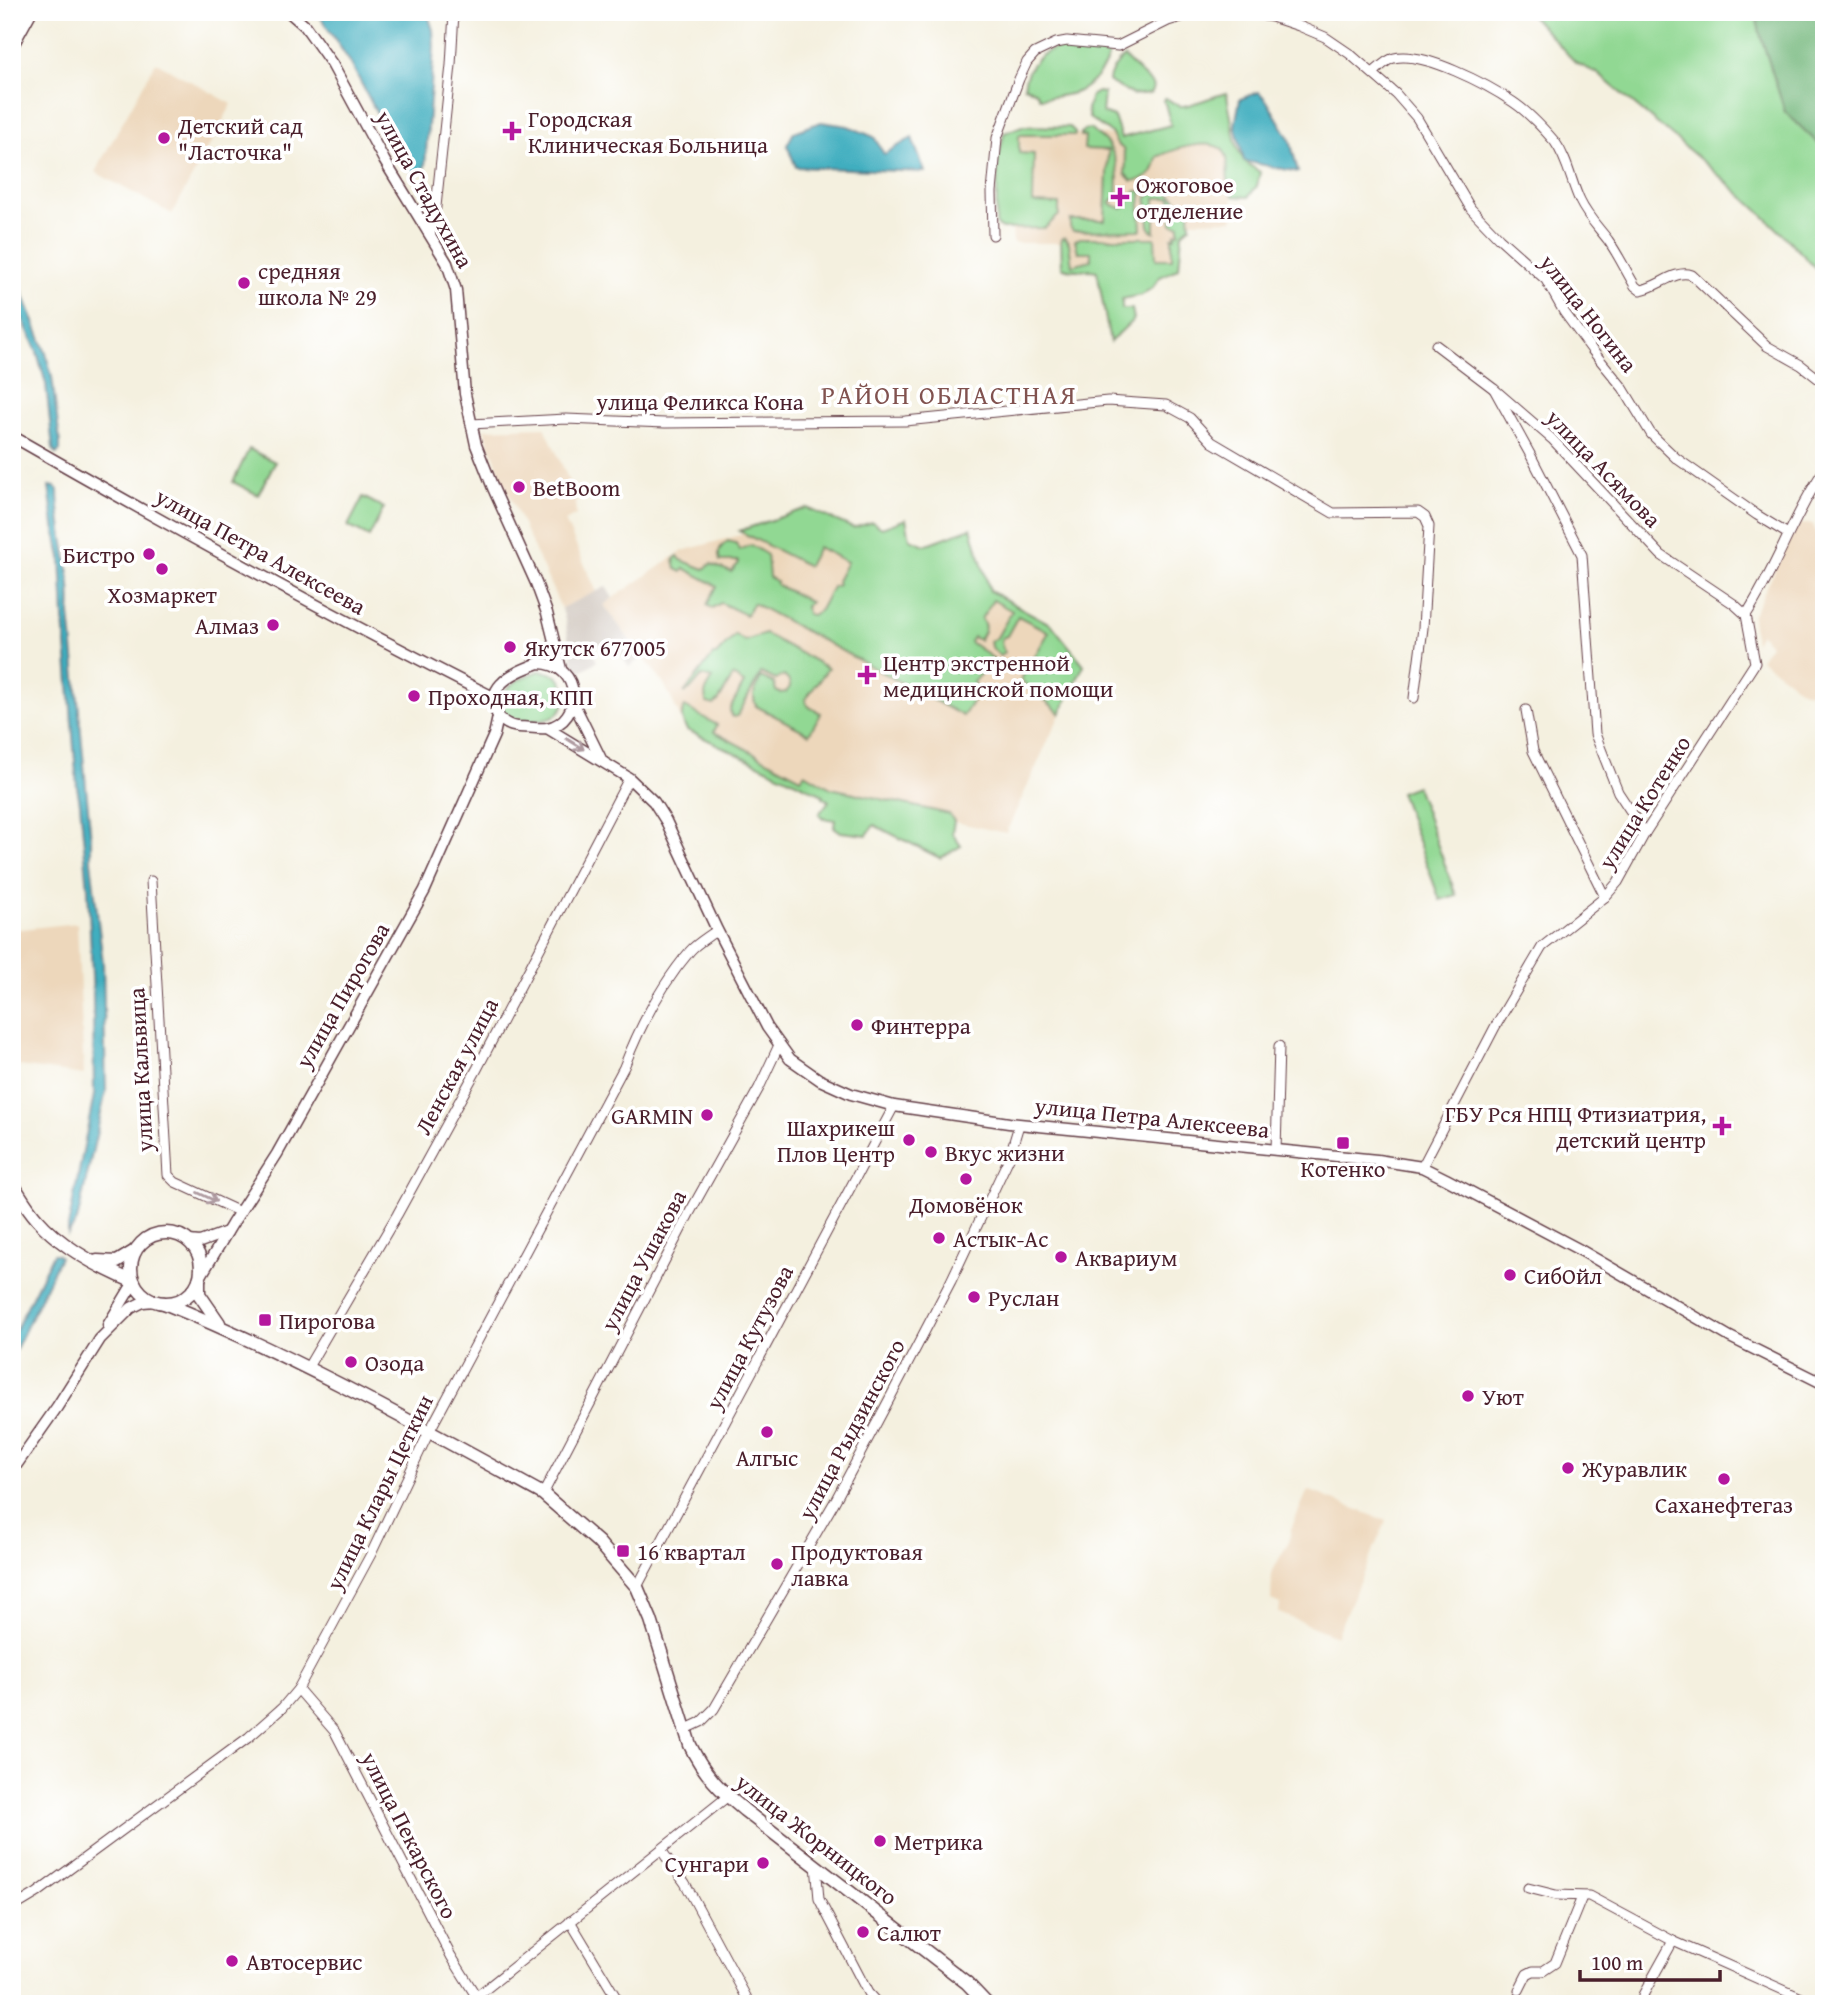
<svg xmlns="http://www.w3.org/2000/svg" width="1836" height="2016" viewBox="0 0 1836 2016" font-family="'Gentium Book Plus',serif">
	<rect width="100%" height="100%" fill="#fff"/>
	<filter id="ink" filterUnits="userSpaceOnUse"><feTurbulence type="fractalNoise" baseFrequency=".0143" numOctaves="2"/><feDisplacementMap in="SourceGraphic" scale="14" xChannelSelector="R" yChannelSelector="G"/><feConvolveMatrix kernelMatrix="1 2 1 2 8 2 1 2 1" color-interpolation-filters="sRGB"/></filter>
	<filter id="wash" filterUnits="userSpaceOnUse"><feTurbulence type="fractalNoise" baseFrequency=".00686" numOctaves="4" result="noise"/><feDisplacementMap in="SourceGraphic" scale="28" xChannelSelector="R" yChannelSelector="G"/><feGaussianBlur stdDeviation="1.57" result="paint"/><feColorMatrix in="noise" values="0 0 0 0 0 0 0 0 0 0 0 0 0 0 0 0 0 1.4 0 .05"/><feComposite in="paint" operator="in"/></filter>
	<g filter="url(#wash)">
		<rect width="100%" height="100%" fill="#f4f0df"/>
		<!-- built -->
		<g fill="#edd7bb">
			<path d="M156,62l76,42 -60,110 -77,-42z"/>
			<path d="M1006,132l112,3 1,6 105,3 7,7 2,69 -42,1 -10,11 -3,37 -115,-5 -1,-21h-49z"/>
			<path d="M545,427l30,67 1,21 -11,6 32,71 -36,16 -57,-125 -20,-54z"/>
			<path d="M806,510l244,117 32,39 -76,167 -182,-39 -138,-65 -22,-45 -61,-79 79,-54 87,-24z"/>
			<path d="M1798,524h15l8,21 3,-1v153l-22,-7 -42,-31 10,-15 -10,-11 -5,10 -3,-26z"/>
			<path d="M77,923l7,152 -72,-10v-135z"/>
			<path d="M1308,1490l78,31 -50,115 -57,-23 1,-9 -9,-4 1,-28 17,-31 2,-12z"/>
		</g>
		<!-- industrial -->
		<path fill="#ccc2b9" d="M606,587l7,11 -9,7 38,52 -13,10 -13,-18 -9,6 -10,-13 -7,6 7,13 -19,12 -5,-10 -9,-48 -3,-7z"/>
		<!-- green -->
		<g fill="#91d893" stroke="#6e7c5f" stroke-width="2">
			<path d="M1528,12h296v266c-67,-77 -150,-139 -227,-205l-21,-10z"/>
			<path d="M1065,46l40,5 4,2c-3,15 -16,31 -30,38 -11,5 -27,6 -39,7l-4,-6 -12,-6c3,-23 19,-36 41,-40z"/>
			<path d="M1124,57l28,27 1,4 -3,5 -17,2 -24,-13c0,-9 8,-20 15,-25z"/>
			<path d="M1098,92l6,1 -2,20 12,4 7,21 50,-13 -7,-25 2,-2c5,3 9,7 15,8 8,1 34,-11 45,-13 6,18 6,56 20,69 4,4 10,7 14,10l-3,14 -9,11 -15,-1c-1,-6 -4,-10 -5,-16 -2,-9 2,-20 -3,-27 -11,-18 -53,-3 -68,4 -3,17 -7,22 -25,24l-7,-7 1,-12 -3,-13 -6,-5 -6,-11 -22,-15 -2,-9 4,-13z"/>
			<path d="M1022,126l48,1 5,5v3h-56v18l15,1 -1,49 26,1v11l-14,13 -43,1 -5,-3 -1,-4 2,-61 6,-28z"/>
			<path d="M1090,129c4,4 10,7 14,11 15,15 15,37 13,58l-5,2 -1,4 12,5 4,-4 3,-10 7,-4h5l-2,14 1,25 -68,1 -3,-4v-7h35l3,-70 -24,-1 1,-13h-4v-3l3,-3z"/>
			<path d="M1156,190l13,3 20,18 1,15 -8,7 -3,35 -19,9 -8,11 -11,7 -19,4v10h10l2,10 -24,23 -13,-71c-12,-3 -24,2 -35,-4l-1,-28 3,-2 5,6 3,22 19,-5v-8h-13l-3,-12 5,-2h75l1,21h16v-22h3v-4h4v-8l-7,-1 -1,-26h-16v34l-3,-1 -3,-5 -2,-28z"/>
			<path d="M249,449l26,13 -17,33 -25,-13z"/>
			<path d="M363,497l21,11 -15,29 -21,-11z"/>
			<path d="M807,508l46,20 19,-6 10,6 24,-9 4,20 15,6 46,-17 19,63 62,34 32,40 -24,49c-11,-15 -30,-20 -39,-35l28,-47 -31,-16 -11,20 -5,2 -1,5 3,9 -4,4 -9,-9 -1,-6 6,-2 16,-28 -19,-11 -12,19c7,8 3,13 -2,21l-6,-3 -3,5 24,17 -21,23c7,13 -3,23 -10,34l-210,-113 -7,12 -25,-12 -9,5 -5,-3 10,-19 -33,-18 -2,4 -6,-3 -2,-10 4,-3 3,4 23,9 7,-5 20,8 8,-9v-2h-19c-3,-11 0,-14 8,-20l8,2 3,7 12,-5 16,10 2,22 7,4 1,4 33,17 -4,4 1,8 5,1 8,-5 12,-23 6,-2 -1,-4 10,-19 -29,-15 -10,19 -69,-35z"/>
			<path d="M765,634l63,34 -23,32c2,8 9,9 16,13l-12,21 -53,-28c-5,-12 0,-18 5,-29l13,6 2,8 4,2 6,-1 4,-5v-5l-6,-6 -5,1 -3,3 -15,-7 -23,42 -3,2 -4,-1 -1,-7 14,-26 -11,-7 -14,24 -5,5 -7,-2c-5,-11 1,-15 5,-24l-10,-3 -12,14 -6,3 29,-38h3l19,-20 10,6z"/>
			<path d="M540,671c5,1 11,1 15,4 15,10 13,33 -2,42 -9,5 -28,4 -38,2 -5,-1 -11,-5 -13,-10 -9,-19 23,-34 38,-38z"/>
			<path d="M685,707l32,18 -3,7 87,46 4,-5 26,15 118,26 5,7 -2,12 9,13 -21,12 -66,-33 -7,10 -26,-3 -7,-5 1,-7 -12,-2 -4,-4 10,-13 -6,-4v-2l-136,-65c-4,-6 -8,-17 -2,-23z"/>
			<path d="M1416,786l40,109 -16,5 -40,-108z"/>
		</g>
		<!-- forest -->
		<path fill="#74b87d" stroke="#5f6c54" stroke-width="2" d="M1755,12h69v137l-39,-37 -24,-75z"/>
		<!-- water -->
		<g fill="#41aebf" stroke="#466675" stroke-width="2">
			<path d="M317,12h110l6,18 1,17 -9,119 -4,6c-9,2 -12,-3 -18,-9l-53,-101z"/>
			<path d="M1259,92l8,9 23,39 8,32 -54,-11 -9,-36 5,-26z"/>
			<path d="M821,122l27,4 26,11 10,17 28,-16 13,34 -129,-5 -9,-22 7,-13z"/>
			<path d="M12,265l34,88 6,24 8,65v9l-4,3 -3,-5 -7,-65 -9,-32 -25,-58z"/>
			<path d="M49,486l6,1 3,3c0,42 16,81 12,124l21,226v21l12,102 3,128 -29,130 -9,13v-7l26,-132 -1,-98 -5,-109 -8,-85 -3,-16 -13,-168 -3,-62 -7,-31z"/>
			<path d="M53,1254h4l3,3 -48,100v-20z"/>
		</g>
	</g>
	<g filter="url(#ink)">
		<g fill="none" stroke-linecap="round" stroke-linejoin="round">
			<defs>
				<g id="minor">
					<path d="M1241,12l31,5 27,9 26,11 25,17 46,40 21,24 54,91 28,29 47,42 18,32 28,38 31,38 28,46 25,24 81,57 31,19"/>
					<path d="M1373,73c6,-5 13,-13 21,-15 30,-7 94,27 119,44 15,10 30,26 42,40 13,18 16,40 25,59 7,15 18,26 28,39 10,14 18,31 27,46l5,4c18,-2 34,-21 52,-15l75,71 34,19 23,18"/>
					<path d="M430,234l5,-18 16,-151 3,-53"/>
					<path d="M993,235l-1,-43 5,-54 22,-59 8,-17 8,-9 21,-10 11,-2 51,5 50,-25 30,-9"/>
					<path d="M1436,345l58,44 58,50 109,116 73,49 12,11"/>
					<path d="M1494,389l37,67 51,99 13,179 23,58 27,41"/>
					<path d="M471,424l95,-5 99,4 240,-2 203,-20 58,4 24,13 22,24 121,71 85,-1 7,5 4,9 -6,102 -9,70"/>
					<path d="M1526,710l7,41 72,146"/>
					<path d="M151,881l17,294 7,7 65,30"/>
					<path d="M1276,1150l3,-104"/>
					<path d="M1422,1167l73,-140 47,-80 63,-50 13,-15 27,-49 110,-170 -9,-48c30,-46 47,-99 78,-145"/>
					<path d="M308,1367l89,-152 80,-146 152,-291"/>
					<path d="M543,1494l147,-282 69,-124 20,-43"/>
					<path d="M637,1587l257,-481"/>
					<path d="M298,1689l37,43 116,224 30,48"/>
					<path d="M684,1730l17,-8 13,-13 121,-208 56,-105 60,-115 58,-123 10,-33"/>
					<path d="M661,1850l24,33 65,121"/>
					<path d="M816,1865l3,34 49,94 10,11"/>
					<path d="M1528,1888l28,7 33,1 84,45 142,63"/>
					<path d="M12,1908l25,-15 212,-156 33,-29 16,-19 73,-135 58,-122 195,-365c16,-41 37,-82 66,-116 7,-8 18,-14 27,-21"/>
					<path d="M570,1921l50,83"/>
					<path d="M1519,1990l8,-16 6,-3h10l12,-8 27,-66"/>
					<path d="M467,2004l260,-207"/>
					<path d="M1649,2004l-6,-6v-3l30,-54"/>
				</g>
				<g id="tertiary">
					<path d="M289,12l16,14 27,38 52,96 63,103 9,27 9,104 11,51 17,43 43,95 11,30 14,56"/>
					<path d="M12,436c159,91 318,179 481,261"/>
					<path d="M539,663c44,1 44,59 8,65 -9,1 -19,-1 -28,-1 -22,-1 -34,-26 -18,-43 9,-10 25,-16 38,-21z"/>
					<path d="M573,702l29,59"/>
					<path d="M547,728l82,50 25,24 12,19 51,109 50,97 23,32 30,21 31,14 43,12 115,17 368,37 45,7 24,12 136,72 148,86 94,47"/>
					<path d="M189,1241l11,1 27,-10"/>
					<path d="M199,1279l33,-55 45,-70 148,-264 69,-155 4,-18"/>
					<path d="M108,1325l26,-43"/>
					<path d="M12,1471l45,-64 43,-68 31,-31 12,-6 12,-1"/>
				</g>
				<g id="secondary">
					<path d="M12,1183c8,12 15,25 25,36 23,27 64,49 97,63"/>
					<circle cx="166" cy="1268" r="35"/>
					<path d="M97,1261l20,1 18,-11"/>
					<path d="M199,1280v14l20,29"/>
					<path d="M164,1303c131,53 255,123 379,191l55,48 39,45 14,33 39,125c13,28 31,46 54,65l223,173 20,21"/>
				</g>
				<path id="primary" d="M12,43l17,-31"/>
			</defs>
			<!-- minor casing -->
			<use href="#minor" stroke="#643e46" stroke-width="11"/>
			<!-- tertiary casing -->
			<use href="#tertiary" stroke="#643e46" stroke-width="13"/>
			<!-- secondary casing -->
			<use href="#secondary" stroke="#643e46" stroke-width="15"/>
			<!-- primary casing -->
			<use href="#primary" stroke="#643e46" stroke-width="17"/>
			<!-- minor -->
			<use href="#minor" stroke="#fff" stroke-width="9"/>
			<!-- tertiary -->
			<use href="#tertiary" stroke="#fff" stroke-width="10"/>
			<!-- secondary -->
			<use href="#secondary" stroke="#fff" stroke-width="12"/>
			<!-- primary -->
			<use href="#primary" stroke="#fff" stroke-width="14"/>
		</g>
		<!-- one-way arrows -->
		<defs><path id="oneway-shaft" d="M-6 0H5M1.5-3L5.5 0L1.5 3" fill="none" stroke-width="1.6" stroke-linecap="round" stroke-linejoin="round" transform="scale(1.75)"/></defs>
		<g stroke="#ae9aa0">
			<use href="#oneway-shaft" transform="translate(575 744) rotate(32)"/>
			<use href="#oneway-shaft" transform="translate(207 1197) rotate(25)"/>
		</g>
	</g>
	<!-- markers -->
	<g fill="#b5179e" stroke="#fff" stroke-width="2.5">
		<path d="M508.5 120.5h7v7h7v7h-7v7h-7v-7h-7v-7h7z"/>
		<circle cx="164" cy="138" r="7"/>
		<path d="M1116.5 186.5h7v7h7v7h-7v7h-7v-7h-7v-7h7z"/>
		<circle cx="244" cy="283" r="7"/>
		<circle cx="519" cy="487" r="7"/>
		<circle cx="149" cy="554" r="7"/>
		<circle cx="162" cy="569" r="7"/>
		<circle cx="273" cy="625" r="7"/>
		<circle cx="510" cy="647" r="7"/>
		<path d="M863.5 664.5h7v7h7v7h-7v7h-7v-7h-7v-7h7z"/>
		<circle cx="414" cy="696" r="7"/>
		<circle cx="857" cy="1025" r="7"/>
		<circle cx="707" cy="1115" r="7"/>
		<path d="M1718.5 1115.5h7v7h7v7h-7v7h-7v-7h-7v-7h7z"/>
		<circle cx="909" cy="1140" r="7"/>
		<rect x="1336" y="1136" width="14" height="14" rx="3.5"/>
		<circle cx="931" cy="1152" r="7"/>
		<circle cx="966" cy="1179" r="7"/>
		<circle cx="939" cy="1238" r="7"/>
		<circle cx="1061" cy="1257" r="7"/>
		<circle cx="1510" cy="1275" r="7"/>
		<circle cx="974" cy="1297" r="7"/>
		<rect x="258" y="1313" width="14" height="14" rx="3.5"/>
		<circle cx="351" cy="1362" r="7"/>
		<circle cx="1468" cy="1396" r="7"/>
		<circle cx="767" cy="1432" r="7"/>
		<circle cx="1568" cy="1468" r="7"/>
		<circle cx="1724" cy="1479" r="7"/>
		<rect x="616" y="1544" width="14" height="14" rx="3.5"/>
		<circle cx="777" cy="1564" r="7"/>
		<circle cx="880" cy="1841" r="7"/>
		<circle cx="763" cy="1863" r="7"/>
		<circle cx="863" cy="1932" r="7"/>
		<circle cx="232" cy="1961" r="7"/>
	</g>
	<g text-anchor="middle" dominant-baseline="central" stroke-width="7" stroke-linejoin="round" paint-order="stroke">
		<!-- poi labels -->
		<g font-size="23" fill="#4a1f2b" stroke="#fff" text-anchor="start">
			<text x="528" y="118">Городская<tspan x="528" dy="26">Клиническая Больница</tspan></text>
			<text x="178" y="125">Детский сад<tspan x="178" dy="26">"Ласточка"</tspan></text>
			<text x="1136" y="184">Ожоговое<tspan x="1136" dy="26">отделение</tspan></text>
			<text x="258" y="270">средняя<tspan x="258" dy="26">школа № 29</tspan></text>
			<text x="533" y="487">BetBoom</text>
			<text x="135" y="554" text-anchor="end">Бистро</text>
			<text x="162" y="594" text-anchor="middle">Хозмаркет</text>
			<text x="259" y="625" text-anchor="end">Алмаз</text>
			<text x="524" y="647">Якутск 677005</text>
			<text x="883" y="662">Центр экстренной<tspan x="883" dy="26">медицинской помощи</tspan></text>
			<text x="428" y="696">Проходная, КПП</text>
			<text x="871" y="1025">Финтерра</text>
			<text x="1706" y="1113" text-anchor="end">ГБУ Рся НПЦ Фтизиатрия,<tspan x="1706" dy="26">детский центр</tspan></text>
			<text x="693" y="1115" text-anchor="end">GARMIN</text>
			<text x="895" y="1127" text-anchor="end">Шахрикеш<tspan x="895" dy="26">Плов Центр</tspan></text>
			<text x="945" y="1152">Вкус жизни</text>
			<text x="1343" y="1168" text-anchor="middle">Котенко</text>
			<text x="966" y="1204" text-anchor="middle">Домовёнок</text>
			<text x="953" y="1238">Астык-Ас</text>
			<text x="1075" y="1257">Аквариум</text>
			<text x="1524" y="1275">СибОйл</text>
			<text x="988" y="1297">Руслан</text>
			<text x="279" y="1320">Пирогова</text>
			<text x="365" y="1362">Озода</text>
			<text x="1482" y="1396">Уют</text>
			<text x="767" y="1457" text-anchor="middle">Алгыс</text>
			<text x="1582" y="1468">Журавлик</text>
			<text x="1724" y="1504" text-anchor="middle">Саханефтегаз</text>
			<text x="637" y="1551">16 квартал</text>
			<text x="791" y="1551">Продуктовая<tspan x="791" dy="26">лавка</tspan></text>
			<text x="894" y="1841">Метрика</text>
			<text x="749" y="1863" text-anchor="end">Сунгари</text>
			<text x="877" y="1932">Салют</text>
			<text x="246" y="1961">Автосервис</text>
		</g>
		<!-- street labels -->
		<g font-size="23" fill="#4a1f2b" stroke="#fff">
			<text transform="translate(425 189) rotate(61)">улица Стадухина</text>
			<text transform="translate(1589 313) rotate(52)">улица Ногина</text>
			<text x="700" y="401">улица Феликса Кона</text>
			<text transform="translate(1604 468) rotate(46)">улица Асямова</text>
			<text transform="translate(261 551) rotate(29)">улица Петра Алексеева</text>
			<text transform="translate(1644 802) rotate(-58)">улица Котенко</text>
			<text transform="translate(342 995) rotate(-60)">улица Пирогова</text>
			<text transform="translate(456 1066) rotate(-62)">Ленская улица</text>
			<text transform="translate(140 1070) rotate(-93)">улица Кальвица</text>
			<text transform="translate(1152 1117) rotate(6)">улица Петра Алексеева</text>
			<text transform="translate(643 1260) rotate(-62)">улица Ушакова</text>
			<text transform="translate(749 1337) rotate(-62)">улица Кутузова</text>
			<text transform="translate(851 1429) rotate(-62)">улица Рыдзинского</text>
			<text transform="translate(379 1492) rotate(-64)">улица Клары Цеткин</text>
			<text transform="translate(410 1835) rotate(63)">улица Пекарского</text>
			<text transform="translate(817 1839) rotate(38)">улица Жорницкого</text>
		</g>
		<!-- quarter labels -->
		<g font-size="26" letter-spacing="2" fill="#81524f" stroke="#fff">
			<text x="949" y="394">РАЙОН ОБЛАСТНАЯ</text>
		</g>
	</g>
	<!-- margin -->
	<rect width="1836" height="2016" fill="none" stroke="#fff" stroke-width="42"/>
	<!-- scale -->
	<path d="M1580 1970v10h140v-10" fill="none" stroke="#4a1f2b" stroke-width="3.5"/>
	<text x="1591" y="1970" font-size="21" fill="#4a1f2b" stroke="#ffffff" stroke-width="5" paint-order="stroke">100 m</text>
</svg>
